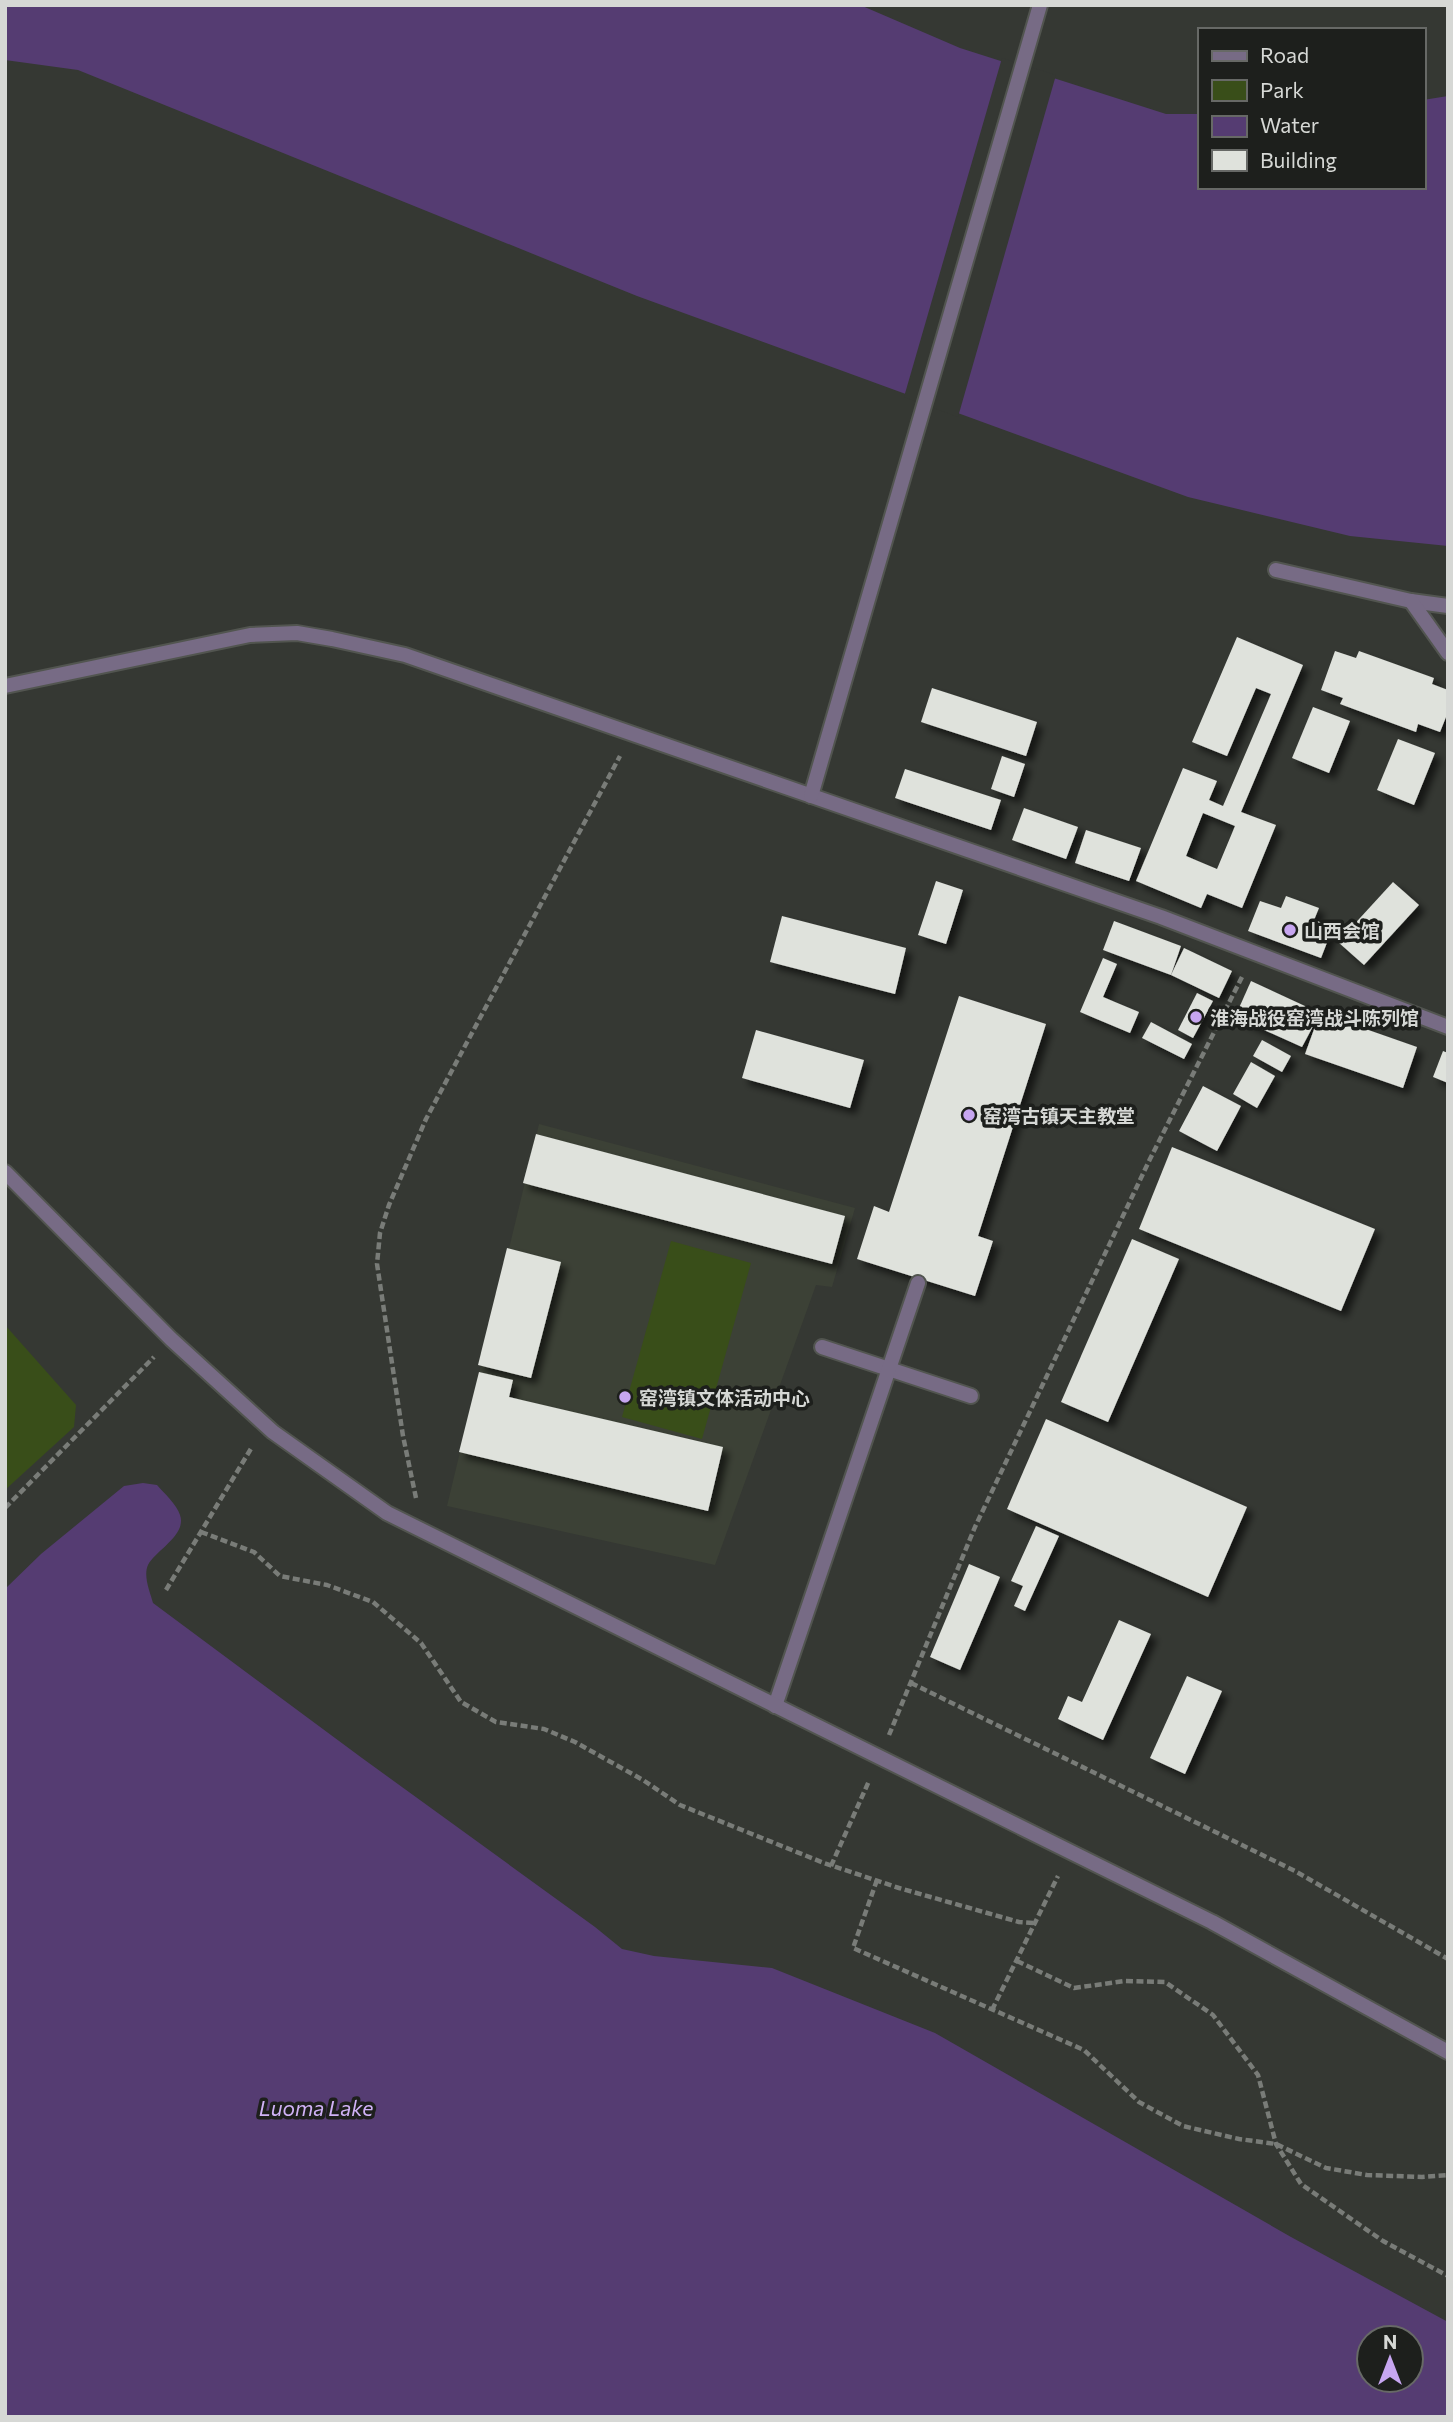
<svg xmlns="http://www.w3.org/2000/svg" width="1453" height="2422" viewBox="0 0 1453 2422" font-family="Commissioner,'Noto Sans SC',sans-serif">
	<defs>
		<filter id="shadow"><feDropShadow dx="6" dy="6" stdDeviation="3.5" flood-color="#0009"/></filter>
	</defs>
	<rect width="100%" height="100%" fill="#353833"/>
	<!-- built -->
	<path fill="#3c4136" d="M539,1124l316,84 -23,79 -16,-2 -101,280 -268,-59z"/>
	<!-- green -->
	<g fill="#394e19">
		<path d="M671,1241l80,22 -49,176 -80,-22z"/>
		<path d="M5,1325l71,80 -2,22 -69,63z"/>
	</g>
	<!-- water -->
	<g fill="#553c72" fill-rule="evenodd">
		<path d="M5,5h855l100,43 206,66h33v73h224v-87l25,-4v450l-98,-10 -162,-39 -551,-201 -559,-226 -73,-10z"/>
		<path d="M143,1483l14,2c7,8 20,20 23,30 7,20 -24,35 -32,50 -5,11 2,27 5,38l209,155 233,169 27,22 32,7 118,12 163,65 356,204 157,85v95h-1443v-828l36,-35 83,-68zM1369,2338h42v42h-42z"/>
	</g>
	<!-- pier -->
	<path fill="#353833" d="M1002,58l54,17 -98,342 -54,-20z"/>
	<!-- building -->
	<g fill="#dfe2dc" fill-rule="evenodd" filter="url(#shadow)">
		<path d="M1237,637l66,28 -62,147 35,13 -34,83 -35,-14 -6,14 -65,-27 47,-113 34,13 -8,19 14,6 48,-112 -15,-6 -29,68 -35,-14zM1203,813l32,13 -18,43 -31,-13z"/>
		<path d="M1335,651l21,7 3,-7 75,27 -2,6 16,6v22l-8,20 -22,-8 -2,8 -76,-28 3,-6 -22,-8z"/>
		<path d="M932,688l105,34 -11,34 -105,-34z"/>
		<path d="M1313,707l37,14 -21,52 -37,-15z"/>
		<path d="M1398,739l37,14 -21,52 -37,-15z"/>
		<path d="M1002,756l23,8 -11,33 -23,-8z"/>
		<path d="M905,769l96,31 -10,30 -96,-32z"/>
		<path d="M1024,808l54,19 -12,32 -54,-19z"/>
		<path d="M1086,830l55,18 -12,33 -54,-18z"/>
		<path d="M936,881l27,9 -17,54 -28,-9z"/>
		<path d="M1393,882l26,23 -55,60 -26,-23z"/>
		<path d="M1286,896l33,12 -5,12 19,7 -12,31 -73,-27 12,-30 21,7z"/>
		<path d="M782,916l124,32 -11,46 -125,-32z"/>
		<path d="M1114,921l67,25 -10,29 -68,-25z"/>
		<path d="M1184,948l48,23 -13,27 -48,-23z"/>
		<path d="M1103,958l14,6 -14,33 36,15 -9,21 -50,-21z"/>
		<path d="M1251,981l69,32 -18,34 -67,-30z"/>
		<path d="M1197,993l16,8 -20,37 -15,-8z"/>
		<path d="M959,996l87,28 -68,212 15,5 -18,55 -118,-37 17,-53 15,6z"/>
		<path d="M1320,1013l97,34 -14,41 -98,-34z"/>
		<path d="M1151,1022l41,22 -8,15 -42,-21z"/>
		<path d="M756,1030l108,30 -14,48 -108,-30z"/>
		<path d="M1262,1040l29,16 -9,16 -29,-16z"/>
		<path d="M1443,1051l5,2v30l-15,-6z"/>
		<path d="M1251,1062l24,14 -18,32 -24,-14z"/>
		<path d="M1203,1086l38,20 -24,45 -38,-20z"/>
		<path d="M536,1134l309,82 -13,48 -309,-81z"/>
		<path d="M1172,1147l203,82 -34,82 -202,-82z"/>
		<path d="M1132,1239l47,20 -71,163 -47,-20z"/>
		<path d="M507,1248l54,14 -30,116 -53,-13z"/>
		<path d="M479,1372l34,8 -4,17 214,50 -15,64 -249,-59z"/>
		<path d="M1046,1419l201,88 -39,90 -201,-88z"/>
		<path d="M1036,1526l23,10 -34,75 -11,-5 9,-20 -12,-5z"/>
		<path d="M969,1564l31,13 -40,93 -30,-13z"/>
		<path d="M1119,1620l32,14 -48,106 -45,-21 10,-23 14,6z"/>
		<path d="M1187,1676l35,15 -37,83 -35,-16z"/>
	</g>
	<g fill="none" stroke-linecap="round" stroke-linejoin="round">
		<defs>
			<g id="service">
				<path d="M5,686l245,-51 47,-2 35,6 73,16 756,262 287,110"/>
				<path d="M811,796l229,-791"/>
			</g>
			<g id="pedestrian">
				<path d="M1276,570l135,31 37,5"/>
				<path d="M1411,601l37,52"/>
				<path d="M822,1347l149,49"/>
				<path d="M775,1706l143,-423"/>
			</g>
			<path id="tertiary" d="M5,1172l166,167 102,93 114,81 825,409 236,130"/>
		</defs>
		<!-- service casing -->
		<use href="#service" stroke="#525550" stroke-width="18"/>
		<!-- pedestrian casing -->
		<use href="#pedestrian" stroke="#525550" stroke-width="18"/>
		<!-- tertiary casing -->
		<use href="#tertiary" stroke="#525550" stroke-width="18"/>
		<!-- path -->
		<g stroke="#797c78" stroke-width="4.5" stroke-dasharray="7 3.5" stroke-linecap="butt">
			<path d="M416,1498l-13,-62 -26,-172 3,-31 9,-28 37,-86 194,-363"/>
			<path d="M5,1508l149,-151"/>
			<path d="M201,1532l53,20 26,24 47,9 46,17 48,41 40,59 35,20 48,7 31,13 68,38 37,25 144,58 75,25 120,34 16,1"/>
			<path d="M166,1590l86,-143"/>
			<path d="M911,1683l384,188 153,88"/>
			<path d="M889,1735l86,-208 175,-368 93,-184"/>
			<path d="M831,1866l38,-85"/>
			<path d="M877,1880l-24,68 231,102 55,52 44,24 56,13 37,5 50,24 41,7 55,2 26,-2"/>
			<path d="M1017,1961l57,27 51,-7 40,1 48,33 45,60 18,69 25,40 82,57 65,35"/>
			<path d="M992,2010l66,-134"/>
		</g>
		<!-- service -->
		<use href="#service" stroke="#776b85" stroke-width="14"/>
		<!-- pedestrian -->
		<use href="#pedestrian" stroke="#776b85" stroke-width="14"/>
		<!-- tertiary -->
		<use href="#tertiary" stroke="#776b85" stroke-width="14"/>
	</g>
	<!-- markers -->
	<g fill="#c7a6f0" stroke="#1d1f1c" stroke-width="2.5">
		<circle cx="1290" cy="930" r="7"/>
		<circle cx="1196" cy="1017" r="7"/>
		<circle cx="969" cy="1115" r="7"/>
		<circle cx="625" cy="1397" r="7"/>
	</g>
	<g text-anchor="middle" dominant-baseline="central" stroke-width="7" stroke-linejoin="round" paint-order="stroke">
		<!-- poi labels -->
		<g font-size="19" font-weight="bold" fill="#d6d8d5" stroke="#1d1f1c" text-anchor="start">
			<text x="1304" y="930">山西会馆</text>
			<text x="1210" y="1017">淮海战役窑湾战斗陈列馆</text>
			<text x="983" y="1115">窑湾古镇天主教堂</text>
			<text x="639" y="1397">窑湾镇文体活动中心</text>
		</g>
		<!-- water labels -->
		<g font-size="21" font-style="italic" fill="#d0b2f6" stroke="#1d1f1c">
			<text x="316" y="2107">Luoma Lake</text>
		</g>
	</g>
	<!-- border -->
	<rect width="1453" height="2422" fill="none" stroke="#d6d8d5" stroke-width="14"/>
	<!-- legend -->
	<rect x="1198" y="28" width="228" height="161" fill="#1d1f1c" stroke="#676966" stroke-width="2"/>
	<rect x="1212" y="51" width="35" height="10" fill="#776b85" stroke="#676966" stroke-width="2"/>
	<text x="1260" y="63" font-size="21" fill="#d6d8d5">Road</text>
	<rect x="1212" y="80" width="35" height="21" fill="#394e19" stroke="#676966" stroke-width="2"/>
	<text x="1260" y="98" font-size="21" fill="#d6d8d5">Park</text>
	<rect x="1212" y="116" width="35" height="21" fill="#553c72" stroke="#676966" stroke-width="2"/>
	<text x="1260" y="133" font-size="21" fill="#d6d8d5">Water</text>
	<rect x="1212" y="150" width="35" height="21" fill="#dfe2dc" stroke="#676966" stroke-width="2"/>
	<text x="1260" y="168" font-size="21" fill="#d6d8d5">Building</text>
	<!-- north arrow -->
	<g transform="translate(1390 2359)"><circle r="33" fill="#1d1f1c" stroke="#676966" stroke-width="2"/>
	<path d="M0-5L12 26L0 18L-12 26Z" fill="#c7a6f0"/>
	<text y="-10" font-size="19" font-weight="bold" text-anchor="middle" fill="#d6d8d5">N</text>
	</g>
</svg>
